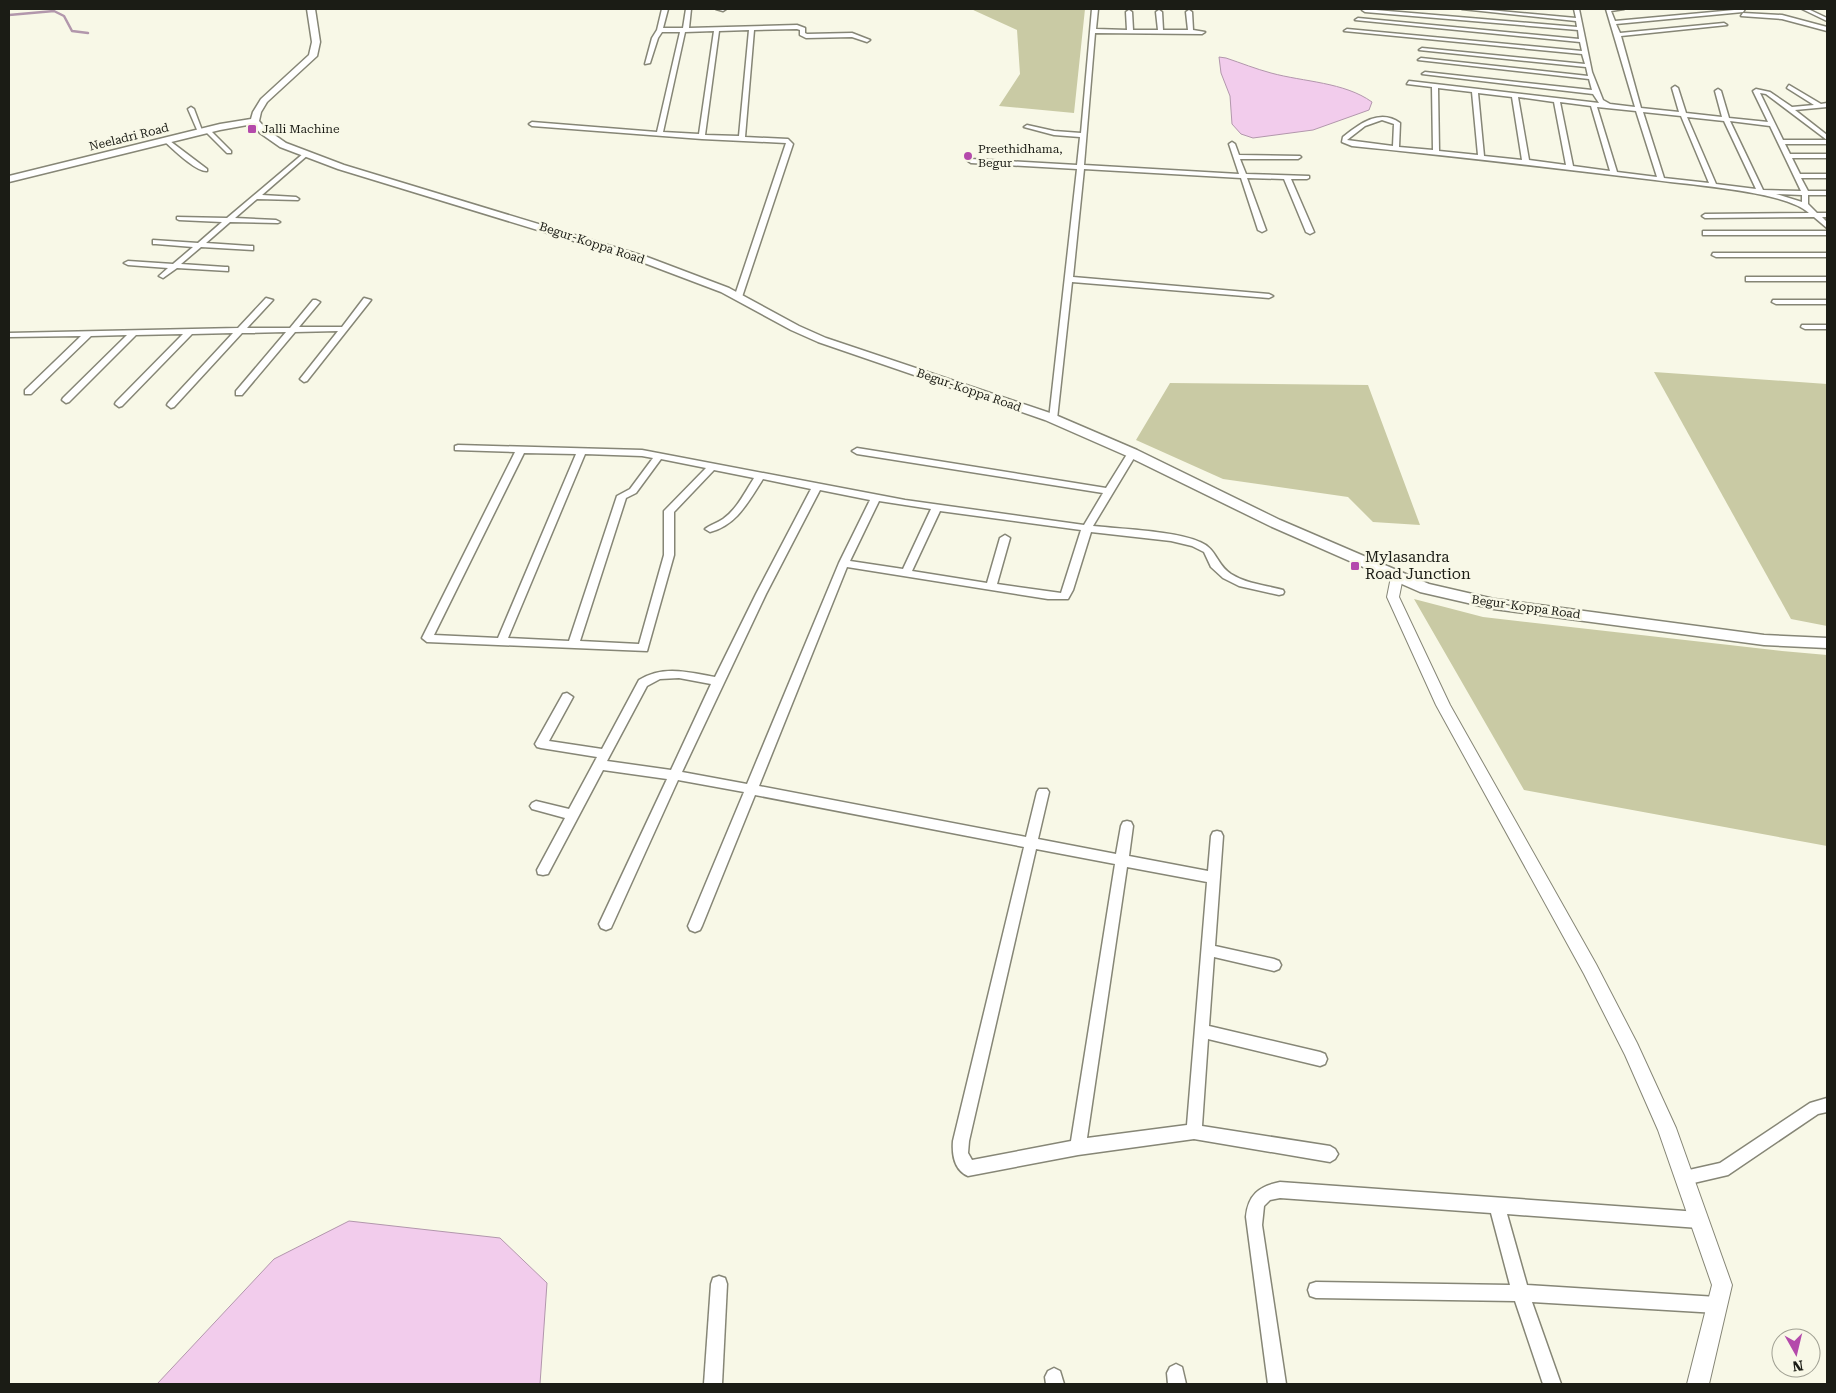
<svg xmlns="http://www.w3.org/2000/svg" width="1836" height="1393" viewBox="0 0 1836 1393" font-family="'Roboto Serif',serif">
	<rect width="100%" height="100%" fill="#f8f8e7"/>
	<!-- green -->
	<g fill="#c9caa4">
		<path d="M971,9h114l-11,104 -75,-7 21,-32 -3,-44z"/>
		<path d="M1654,372l173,12v242l-36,-7z"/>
		<path d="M1170,383l198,2 52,140 -47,-3 -25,-25 -125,-18 -87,-39z"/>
		<path d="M1414,599l69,18 299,34 45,4v191l-303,-56z"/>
	</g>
	<!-- water -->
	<g fill="#f2ccec" stroke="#b297ac">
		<path d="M1219,57l7,1c15,5 30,11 45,15 33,9 73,9 101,29l-3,8 -56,20 -60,8 -12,-4 -9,-10 -2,-28 -9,-23z"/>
		<path d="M349,1221l151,17 47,45 -7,101h-383l117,-125z"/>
	</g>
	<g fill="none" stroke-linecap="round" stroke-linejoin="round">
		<!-- stream -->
		<path stroke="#b297ac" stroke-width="2.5" d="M9,15l45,-4 10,5 8,15 16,2"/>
		<defs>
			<g id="minor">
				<path d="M662,9h6l-5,19h20l3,-19h5l-2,19 108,-3 8,3v5l2,1 45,-1 18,7 -3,2 -15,-5 -46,1 -6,-3v-5l-3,-1 -43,1 -9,107 43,2 5,5 -52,156 -7,-2 52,-155 -84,-4 -170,-13 -3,-2 3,-2 125,10 23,-100h-18l-4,6 -8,25 -5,1 7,-26 5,-8zM749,30l-10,106 -34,-1 14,-104zM714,31l-15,103 -36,-2 22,-100z"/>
				<path d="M716,9h10l-3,2z"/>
				<path d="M1092,9h6l-2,20 31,1 -1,-18 3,-2 3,2 1,18h25l-2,-18 3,-2 3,2 1,18h25l-2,-18 3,-2 3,2 1,18 12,2 -3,2 -107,-1 -11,132 155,9 -10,-30 3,-2 3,2 4,11 61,1 1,1 -3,2h-58l6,15 63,2v2l-2,1h-16l23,53 -4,2 -4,-2 -22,-53 -37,-1 19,52 -4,2 -4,-2 -17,-52 -157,-9 -11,108 196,17 4,2 -4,2 -197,-16 -15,137 -4,3 -4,-3 28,-250 -106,-6 -3,-2 3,-2 106,6 3,-28 -26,-2 -30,-8 3,-2 27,6 27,2z"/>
				<path d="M1364,9l213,18 -1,-6 -114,-12h16l98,9 -2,-9h5l13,63 11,28 7,4 25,3 -29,-98h18l-13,2 4,10 130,-12 -2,3 -127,12 4,9 104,-10 3,2 -106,11 20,72 38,4 -7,-24 3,-2 3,2 8,25 36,4 -7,-26 3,-2 3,2 8,27 39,4 -15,-31 3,-2 14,3 22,15 22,-2 -27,-17 2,-3 32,19 6,-1v4l-32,3 32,25v5l-61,-46 -6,-1 23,47h44v4h-42l5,10h37v4h-35l8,16h27v4h-26l7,13h19v4h-19v9l9,9h10v4h-5l5,5v6l-13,-11 -109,1 -3,-2 3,-2 104,-1c-23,-22 -120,-28 -154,-33 -101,-12 -202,-24 -303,-34l-10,-4 1,-5c16,-13 37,-29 57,-14l-1,24 34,3 -1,-63 -25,-3 2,-3 190,22 -6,-9 -171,-20 3,-2 167,18 -3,-11 -171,-19 3,-2 167,18 -2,-9 -167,-17 3,-2 163,16 -3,-10 -238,-23 3,-2 235,22 -2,-9 -225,-22 3,-2 221,21 -1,-9 -213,-18 -3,-2zM1438,88l34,4 6,63 -39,-4zM1478,93l34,4 10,63 -38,-4zM1518,97l36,5 12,63 -37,-5zM1560,102l31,4 19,65 -37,-5zM1597,107l39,4 21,66 -40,-5zM1643,112l38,4 28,67 -45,-5zM1687,117l37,4 32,68 -40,-5zM1382,120l12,4 -1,22 -46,-6 18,-14zM1730,121l40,5 31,65 -38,-1zM1776,194l26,1v7z"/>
				<path d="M1802,9h6l19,9v3z"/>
				<path d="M1743,13l39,2 45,12v4l-45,-12 -41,-3z"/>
				<path d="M191,107l3,2 9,24 -5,-1 -10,-23z"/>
				<path d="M205,129h4l22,22v2h-4l-22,-22z"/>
				<path d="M166,138l41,31v2c-11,1 -34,-22 -43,-30l-1,-1z"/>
				<path d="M304,153l5,1 -47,41 34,2 3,2 -1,1 -41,-1 -22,19 41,2 4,2 -2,1 -48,-1 -24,21 44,3h3v4l-52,-3 -20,17 44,3h3v4l-51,-3 -14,10 -4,-2 9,-8 -40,-3 -4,-2 4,-2 45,3 20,-17 -37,-3h-3v-4l45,3 24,-21 -43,-2 -2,-1v-2l50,1z"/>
				<rect x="1703" y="231" width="124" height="4"/>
				<path d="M1713,253h114v4h-111l-4,-2z"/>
				<rect x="1746" y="277" width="81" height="4"/>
				<path d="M266,298l7,2 -26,28h43l23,-28h3l4,2 -21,25h43l22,-29 7,2 -64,81 -3,1 -4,-3 38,-48 -43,1 -53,63h-6v-4l50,-59 -44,1 -68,74 -3,1 -4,-3 1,-2 65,-70 -41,1 -70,72 -3,1 -4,-3 1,-2 67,-68 -47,1 -67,67 -3,1 -4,-3 1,-2 64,-63 -36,1 -60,58h-6v-4l56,-54 -72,1v-4l229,-5z"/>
				<path d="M1773,300h54v4h-51l-4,-2z"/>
				<path d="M1802,325h25v4h-22l-4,-2z"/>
				<path d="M458,445l184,5 263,50 179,25 19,-32 -246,-39 -5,-3 5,-3 249,40 23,-37h6l2,2 -44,73c28,3 84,5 107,16 17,7 16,22 31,32 16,10 34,11 52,16l1,2 -1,2 -4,1 -40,-9 -16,-8 -12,-11 -7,-15 -12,-6 -21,-5 -80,-9 -18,58 -5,9h-20l-201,-32 -88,219 267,51 11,-45 2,-3h8l2,3 -11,47 78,15 5,-28 2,-4 4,-1 4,1 2,4 -4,30 79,15 3,-35 2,-4 4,-1 4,1 2,4 -8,110 59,13 5,2 2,4 -2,4 -5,2 -60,-14 -5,69 111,26 5,2 2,5 -2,5 -5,2 -112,-27 -6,87 128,20 5,3 3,5 -3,5 -5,3 -136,-23 -116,16 -110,21c-14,-6 -16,-22 -15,-35l71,-294 -269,-52 -53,131 -2,4 -5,2 -5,-2 -2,-4 56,-134 -66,-12 -67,148 -5,2 -5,-2 -2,-4 68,-145 -64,-9 -55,104 -5,1 -5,-1 -1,-4 28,-52 -33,-9 -2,-3 2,-3 4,-2 33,8 28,-52 -56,-9 -4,-1 -2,-3 28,-50 4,-1 6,4 -24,44 53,8 37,-69c24,-15 49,-8 76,-3l41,-83 55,-105 -48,-10c-15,23 -26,46 -53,53l-5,-3c5,-4 12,-6 18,-10 14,-10 22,-27 31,-41l-40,-8 -40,42v43l-27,96 -220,-9 -5,-4 93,-186 -60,-2v-4zM524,453l52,1 -78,184 -64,-3zM585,454l57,2 11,2 -23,31 -13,7 -48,145 -61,-3zM661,459l45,9 -42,43v44l-25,89 -59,-3 46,-143 10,-5zM820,490l50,10 -31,63 -92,221 -65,-12 84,-178zM879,501l52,8 -28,60 -53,-8zM940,511l141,19 -20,63 -64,-9 13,-46 -5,-3 -5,3 -13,45 -75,-12zM679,678l32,6 -40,86 -64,-9 40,-75 13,-7zM1036,849l79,15 -44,277 -99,19 -4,-7 1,-12zM1127,867l80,15 -20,243 -100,13z"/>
				<path d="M1827,1098v14l-9,2 -90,61 -43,10 -5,-3 -3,-5 3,-5 40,-9 90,-60z"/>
				<path d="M1280,1182l419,30 6,2 2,6 -2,6 -6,2 -192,-14 20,71 190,12 6,2 2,6 -2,6 -6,2 -185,-11 29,82h-18l-28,-83 -199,-3 -6,-2 -2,-6 2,-6 6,-2 194,3 -19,-72 -211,-15 -10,2 -6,6 -2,19 24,159h-18l-22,-167c2,-22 13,-31 34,-35z"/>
				<path d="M719,1276l6,2 2,6 -5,100h-18l7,-100 2,-6z"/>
				<path d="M1176,1364l6,3 4,17h-18l-1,-11 3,-6z"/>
				<path d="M1054,1368l6,3 4,13h-18l-1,-7 3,-6z"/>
			</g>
			<path id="tertiary" d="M1397,573l6,4 -4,20 51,108 146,259 41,79 39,85 56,157 -23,99h-22l25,-99 -54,-155 -33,-75 -41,-81 -148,-269 -49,-108 4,-20z"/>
			<path id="secondary" d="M307,9h8l5,33 -3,14 -50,46 -6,10 -2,9 7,8 20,14 58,22 303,92 82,31 70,38 27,12 227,76 84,36 143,70 149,64 65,15 270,36 63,3v10l-63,-3 -270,-36 -74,-17 -150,-66 -143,-70 -82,-36 -227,-78 -27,-12 -70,-38 -82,-31 -301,-92 -58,-22 -20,-14 -7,-9 -33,6 -211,52v-6l211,-52 31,-5 2,-7 8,-13 48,-44 3,-13z"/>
		</defs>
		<!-- minor casing -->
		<use href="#minor" stroke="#868676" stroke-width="3"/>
		<!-- tertiary casing -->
		<use href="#tertiary" stroke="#868676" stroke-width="2"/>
		<!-- secondary casing -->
		<use href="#secondary" stroke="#868676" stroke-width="3"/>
		<!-- minor -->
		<use href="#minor" fill="#fff" fill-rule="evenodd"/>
		<!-- tertiary -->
		<use href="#tertiary" fill="#fff" fill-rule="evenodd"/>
		<!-- secondary -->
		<use href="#secondary" fill="#fff" fill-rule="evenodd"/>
	</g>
	<!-- markers -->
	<g fill="#b44aab" stroke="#f8f8e7" stroke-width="2">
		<rect x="247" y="124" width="10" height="10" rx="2.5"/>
		<circle cx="968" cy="156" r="5"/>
		<rect x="1350" y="561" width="10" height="10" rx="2.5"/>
	</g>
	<g text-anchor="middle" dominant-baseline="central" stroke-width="5" stroke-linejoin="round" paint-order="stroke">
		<!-- far-poi labels -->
		<g font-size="12" fill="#1b1c15" stroke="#f8f8e7" text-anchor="start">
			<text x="262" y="129">Jalli Machine</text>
			<text x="978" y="149">Preethidhama,<tspan x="978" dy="14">Begur</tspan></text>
		</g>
		<!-- far-street labels -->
		<g font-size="12" fill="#1b1c15" stroke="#f8f8e7">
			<text transform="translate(129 137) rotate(-14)">Neeladri Road</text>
			<text transform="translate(592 243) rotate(18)">Begur-Koppa Road</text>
			<text transform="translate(969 390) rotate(19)">Begur-Koppa Road</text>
			<text transform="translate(1526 607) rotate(8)">Begur-Koppa Road</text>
		</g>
		<!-- poi labels -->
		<g font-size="15" fill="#1b1c15" stroke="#f8f8e7" text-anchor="start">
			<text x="1365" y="557">Mylasandra<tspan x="1365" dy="17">Road Junction</tspan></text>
		</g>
	</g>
	<!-- border -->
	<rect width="1836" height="1393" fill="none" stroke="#1b1c15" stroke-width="20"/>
	<!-- north arrow -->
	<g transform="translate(1796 1353) rotate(172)"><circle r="24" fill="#f8f8e7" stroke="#a0a093"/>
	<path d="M0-4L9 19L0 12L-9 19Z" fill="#b44aab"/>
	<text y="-8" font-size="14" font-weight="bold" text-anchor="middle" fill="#1b1c15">N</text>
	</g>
</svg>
